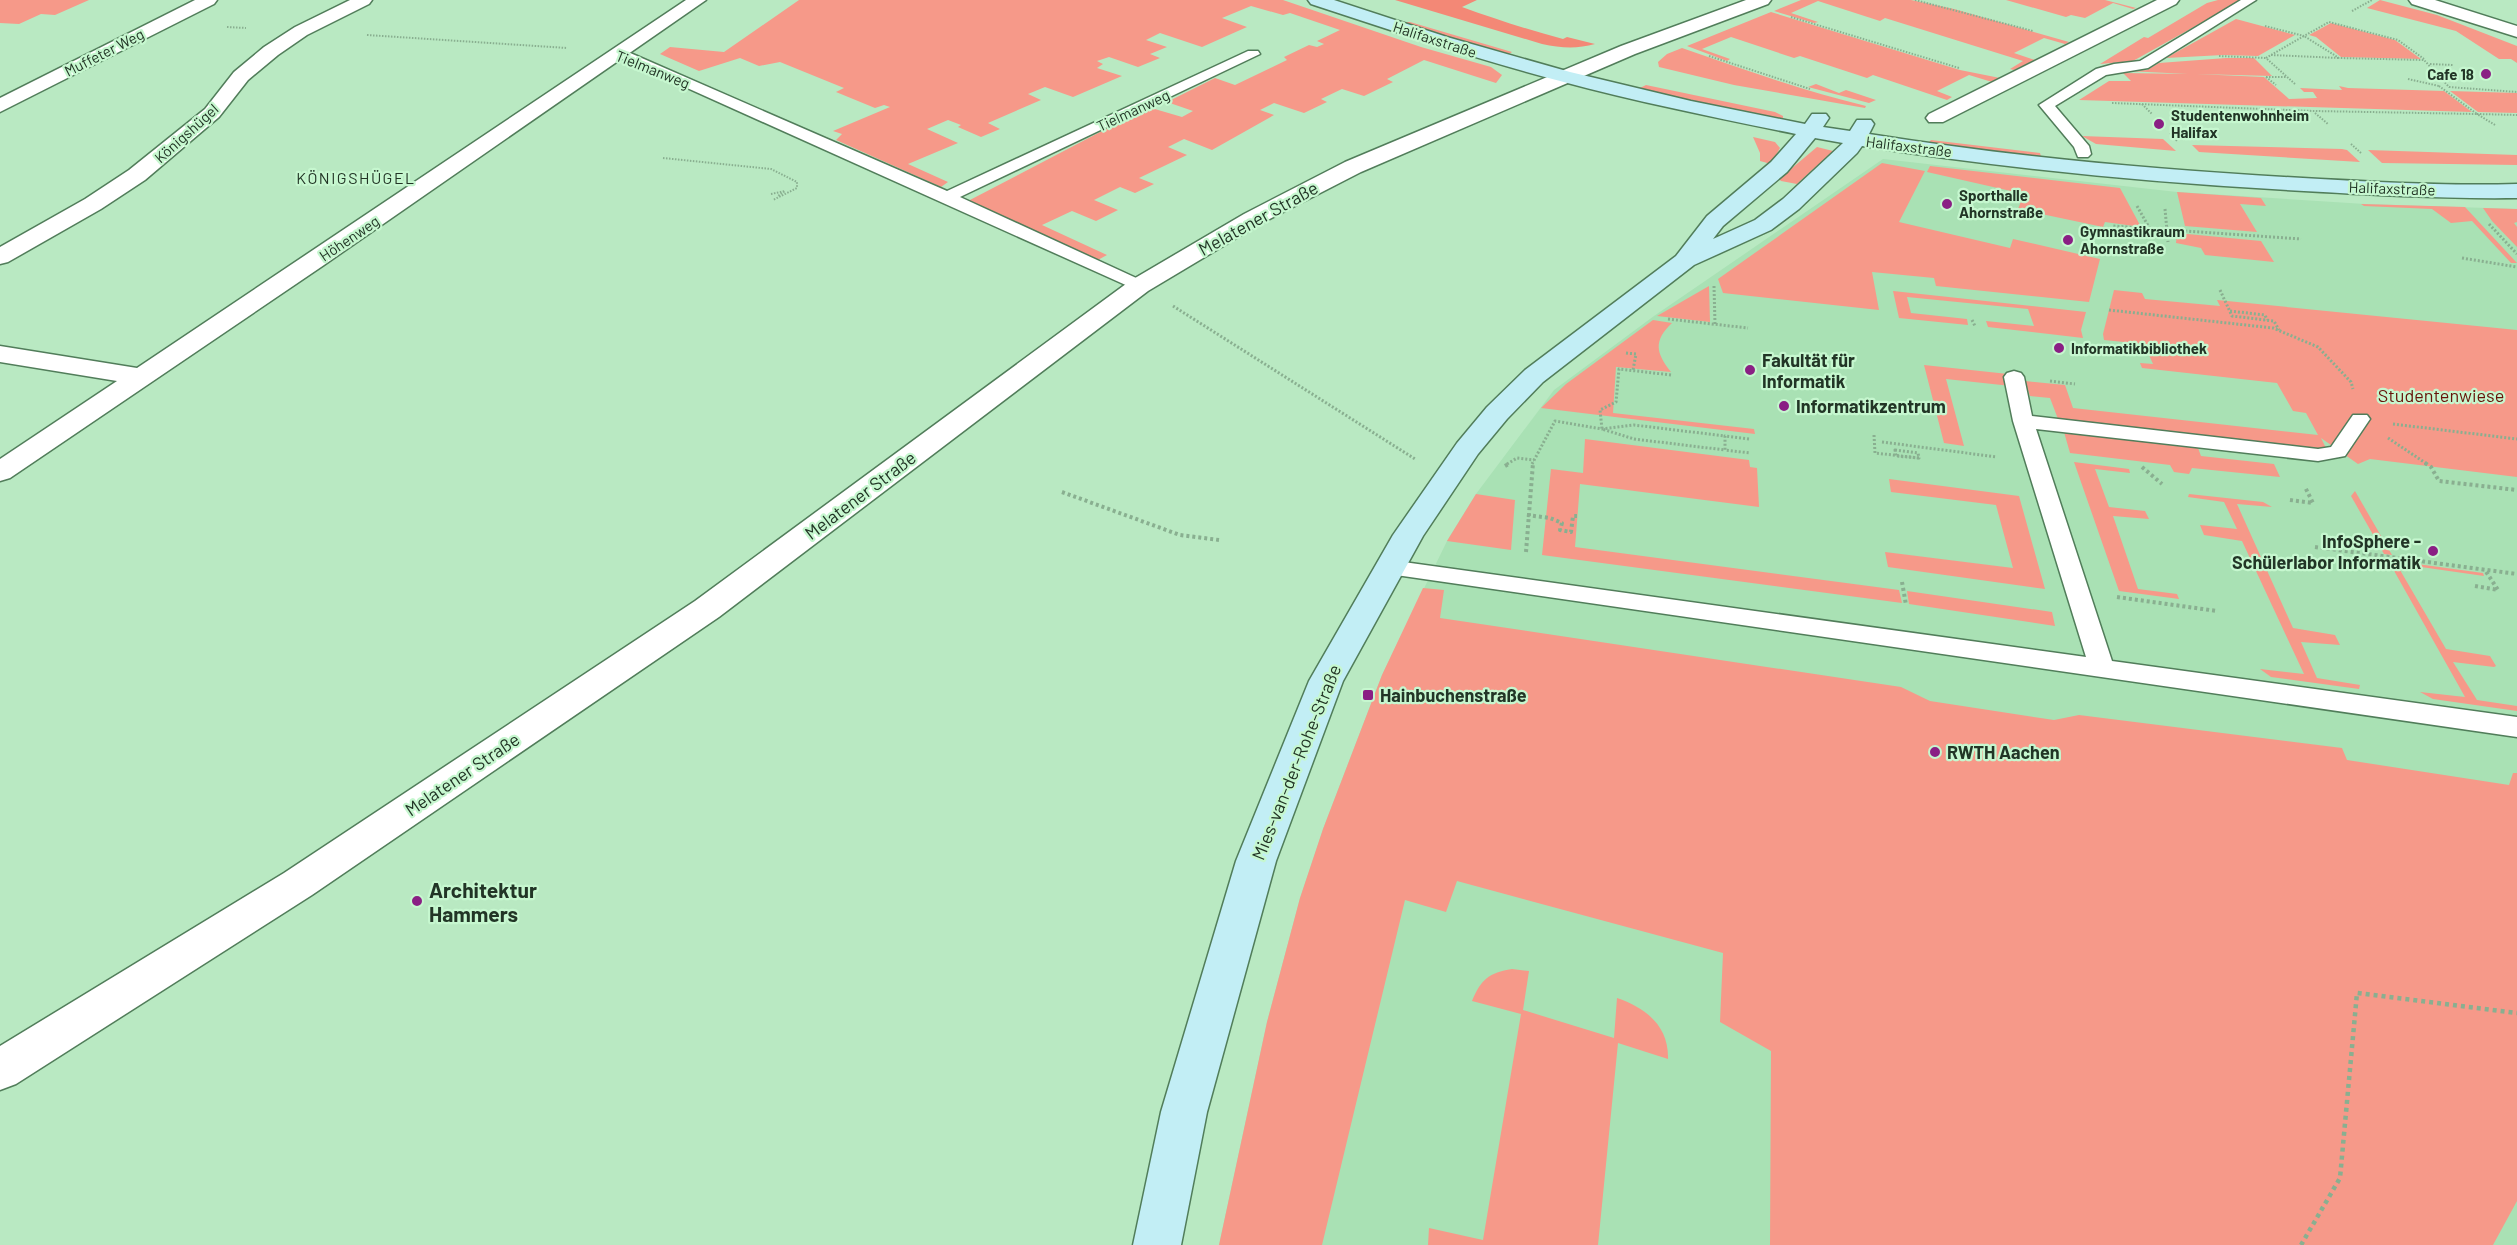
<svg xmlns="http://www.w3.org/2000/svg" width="2517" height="1245" viewBox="0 0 2517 1245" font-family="Barlow,sans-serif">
	<rect width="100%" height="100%" fill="#b9e9c2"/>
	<!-- built -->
	<path fill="#a9e1b4" d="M1883,159l294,33 188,12 152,5v1036h-1298l48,-223 33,-124 23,-69 59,-154 65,-134 29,-47 78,-104 100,-74z"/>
	<!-- green -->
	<g fill="#f69989">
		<path d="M0,0h89l-34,15 -14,-1 -22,10 -19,-1z"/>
		<path d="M799,0h484l138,47 70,20 11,8 -6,8 -72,-23 -37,19 6,3 -29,14 -22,-7 -21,10 6,3 -23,11 -30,-10 -14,7 14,5 -62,35 -28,-11 -16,8 19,8 -48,23 15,6 -19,9 -15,-6 -26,13 24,10 -22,11 -24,-10 -30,14 65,30 -11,6 -128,-60 180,-94 34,10 11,-6 -26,-9 48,-24 20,7 52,-25 -3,-3 25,-12 8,2 7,-3 -7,-3 23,-11 -50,-17 -7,2 -32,-9 -29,12 25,9 -45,20 -42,-14 -14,7 21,7 -17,7 10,4 -22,9 -29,-10 -12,4 6,3 -6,4 25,8 -49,21 -28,-10 -17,7 13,6 -53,23 12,6 -19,8 -23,-10 3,-2 -13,-5 -21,9 31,14 -50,21 40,18 -7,5 -105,-47 6,-6 -9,-3 57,-24 -6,-2 -9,3 -39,-16 8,-4 -64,-26 -21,4 -19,-8 -41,13 -39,-17 10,-7 54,5z"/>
		<path d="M1801,0h110l43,9 115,33 -4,2 -21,-6 -30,15 21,7 -21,10 -4,-1 13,-8 -138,-43 -5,3 -62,-20 -27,12 27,9 -4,1 -40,-12z"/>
		<path d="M2006,0h99l31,8 -3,1 -20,-6 -28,15 -14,-3 -5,2z"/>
		<path d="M2218,0h24l-109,61 -33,3 44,-27 4,1 59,-35z"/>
		<path d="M2380,0l57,15 80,31v17l-6,-4h-12l-43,-28 -89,-23z"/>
		<path d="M1771,12l189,58 40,8 -8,4 -23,-7 -32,16 15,6 -5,3 -74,-25 -6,3 -67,-22 -6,2 -63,-21 -29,12 28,10 -3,2 -40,-15z"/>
		<path d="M2236,19l59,16 -37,21 -35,-1 -57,3z"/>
		<path d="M1406,22h4l102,30 -6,4 -104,-31z"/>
		<path d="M2331,23l64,17 26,19 -80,-2 -25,-20 -7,-2z"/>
		<path d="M1682,48c61,21 121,43 184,58l-1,2 -131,-23 -75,-18 -1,-5 9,-8z"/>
		<path d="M2226,58h28l18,18 -76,-2 68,3 25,22 28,-1 -4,-6h-9l-4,-4 42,2 -3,-4 9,2 96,3 28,21 -393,-12 30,-19h22l-8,-8 65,1 -61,-3 20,-1 12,-7z"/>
		<path d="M1816,84l23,9 7,-3 30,10 -7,3 -61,-16z"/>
		<path d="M1646,85l129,27 8,4v3l-6,1 -143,-29z"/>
		<path d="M2450,91l67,2v20l-39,-1z"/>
		<path d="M2082,136l81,3 13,12 -80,-7z"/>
		<path d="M1753,137l22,5 5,6 -9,16 -11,-3v-8z"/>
		<path d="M1931,140l109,13 2,7 -115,-16z"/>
		<path d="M2192,145l150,4 5,1 13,12 -161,-10z"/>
		<path d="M1817,147l16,4 -36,33 -16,-3 -2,-2z"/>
		<path d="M2368,150l149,5v10l-135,-2z"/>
		<path d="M1882,163l43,8 -26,51 111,26 3,-9 87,20 -11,43 -153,-16 -2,-8 -62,-6 7,38 -156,-17 -5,-14z"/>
		<path d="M1930,166l190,22 21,39 -36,-5 -2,5 -85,-18 6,-15 -97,-22z"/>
		<path d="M2177,192l84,6 5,8 -26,-2 17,28 -72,-6z"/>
		<path d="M2361,204l104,3 52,56h-6l-39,-42 -21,2 -19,-14 -68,-3z"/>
		<path d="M2483,208l34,1v13l-3,1 3,4v20l-25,-26z"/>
		<path d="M2177,233l84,8 13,21 -69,-7 -4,-7 -25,-5z"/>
		<path d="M1709,286l1,36 -53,-6z"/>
		<path d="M2114,290l28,3 3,6 75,7 -3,-6 300,30v147l-147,-18 -12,5 -37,-26 6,12 -269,-31 -8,-21 -20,-2 -5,-15 40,4 8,23 245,27 -12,-22 -13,-2 -16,-28 -135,-15 -2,-5 13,1 -9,-20 -40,-4 -1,-6z"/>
		<path d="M1893,291l193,21 -5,18 2,8 -95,-11 -2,-6 48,5 -6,-17 -121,-12 4,16 56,6 1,6 -69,-7z"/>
		<path d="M1653,320l19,3c-19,18 -16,30 -1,49l-55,-5 -3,46 141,16 1,5 -214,-26 25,-24z"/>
		<path d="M1924,365l84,9 3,12 -65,-7 18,67 -20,-3z"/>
		<path d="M2064,432l134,16 3,8 73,8 6,13 -88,-9 -3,6 -15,-2 -4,-7 -100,-12z"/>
		<path d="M1585,439l164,21 1,7 7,1 2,39 -179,-23 -5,63 324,43 3,13 -360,-48 9,-86 32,4z"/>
		<path d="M2074,462l55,7 1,4 -35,-4 14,38 36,4 4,8 -36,-3 25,73 39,5 2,5 -60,-8z"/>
		<path d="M1889,479l130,17 26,93 -157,-22 -3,-15 128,16 -17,-63 -105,-13z"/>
		<path d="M2355,491l37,64 -8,-1 -33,-58z"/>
		<path d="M1476,494l39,6 -4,50 -64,-9z"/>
		<path d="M2189,494l74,8 9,5 -35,-3 56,124 42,7 5,10 -39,-3 16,36 43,7 -1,4 -88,-12 -11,-8 44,5 -62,-133 -38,-6 -4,-10 37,4 -13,-27 -36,-5z"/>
		<path d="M2388,560l95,13 1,3 -70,-10 2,5 -16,-1 46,79 44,7 6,10 -2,1 -41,-5 24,38 40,6v5l-84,-12 -13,-7 45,5z"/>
		<path d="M1423,588l21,2 -4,28 461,69 29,14 124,19 25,-5 263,33 5,12 162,25 4,-12h4v428l-24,44h-723l1,-194 -51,-29 3,-69 -266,-72 -11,31 -41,-12 -83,345h-103l48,-223 33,-124 23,-69 59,-154z"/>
		<path d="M1907,591l145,21 3,14 -146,-22z"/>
		<path d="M1512,969l17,2 -6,39 91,28 3,-40c29,10 52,28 51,61l-50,-16 -20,202h-170l1,-17 54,12 38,-226 -49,-13c9,-22 17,-28 40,-32z"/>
	</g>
	<!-- forest -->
	<path fill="#f38876" d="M1395,0h82l-15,7c33,12 67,23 101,32l4,-2 28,7c-18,5 -34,4 -53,0z"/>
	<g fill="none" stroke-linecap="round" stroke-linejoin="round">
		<defs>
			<g id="lane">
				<path d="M2241,0h15l-108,68 -42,7 -51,31 34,40 2,8 -3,3h-10l-4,-10 -35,-42 57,-36 18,-5 26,-3z"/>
				<path d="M621,49l326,142 301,-140h10l2,3 -300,143 185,85 3,4 -3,4 -6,1 -523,-235 -2,-3 2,-3z"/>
				<path d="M2014,371l7,2 3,4 8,39 286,33 13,-2 22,-32h14l3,4 -25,37 -27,5 -282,-32 76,232 405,56v20l-1128,-163 -8,-2 -3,-5 3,-5 8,-2 697,97 -73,-236 -9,-44 3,-4z"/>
			</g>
			<g id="street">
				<path d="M195,0h22l-3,4 -214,108v-14z"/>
				<path d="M350,0h22l-3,4 -62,31 -29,20 -30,25 -29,37 -74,63 -44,29 -93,53 -8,2v-17l85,-48 44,-29 76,-61 29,-37 30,-25 31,-20z"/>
				<path d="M686,0h20l-382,265 -314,213 -10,3v-22l117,-78 -117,-19v-16l137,22z"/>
				<path d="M1746,0h25l-3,4 -133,50 -274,118 -101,52 -112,67 -429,326 -407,278 -296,189 -16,6v-44l284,-173 411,-272 435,-320 114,-67 101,-52 276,-116z"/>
				<path d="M2157,0h22l-3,4 -233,118h-14l-3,-4 3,-4z"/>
				<path d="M2409,0h26l82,26v11l-105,-33z"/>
			</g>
			<path id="secondary" d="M1308,0h26l113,37 123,35 121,29 114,23 7,-10h14l3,4 -6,9 27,4 7,-11h14l3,4 -5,10c144,23 288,36 434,44 71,4 143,8 214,6v14c-71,1 -142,-3 -213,-7 -148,-8 -295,-22 -442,-45l-5,7 -58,56 -28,21 -77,35 -151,117 -36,37 -29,35 -55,82 -80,145 -67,180 -69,251 -26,133h-48l28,-133 75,-251 73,-180 84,-146 64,-92 30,-36 38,-37 151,-114 31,-40 64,-54 25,-28c-79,-16 -158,-32 -236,-53 -84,-22 -167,-50 -249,-77zM1815,138l28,5 -60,56 -28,21 -42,19 10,-13 64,-54z"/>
		</defs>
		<!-- lane casing -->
		<use href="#lane" stroke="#517d5a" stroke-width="3"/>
		<!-- street casing -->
		<use href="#street" stroke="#517d5a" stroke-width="3"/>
		<!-- secondary casing -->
		<use href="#secondary" stroke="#517d5a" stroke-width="3"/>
		<!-- path-far3 -->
		<g stroke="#89af90" stroke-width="2" stroke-dasharray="1.5 1.5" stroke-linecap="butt">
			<path d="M1915,0l118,31"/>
			<path d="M2352,11l20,-11"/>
			<path d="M1791,17l168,51"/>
			<path d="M2265,26l39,10 25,-14 69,18 26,19"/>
			<path d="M227,27l19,1"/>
			<path d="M367,35l200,13"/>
			<path d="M2271,55l68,3"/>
			<path d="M1709,56l101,33"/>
			<path d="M2219,56l47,2"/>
			<path d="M2430,64l23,1"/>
			<path d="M2266,77h20"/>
			<path d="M2266,77l10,8"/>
			<path d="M2408,79l31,7"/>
			<path d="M2295,84l-29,-26 38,-22 35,22 85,2 25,27 68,5"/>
			<path d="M2112,103l202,8 163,3 -38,-28"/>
			<path d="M2142,104l10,10"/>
			<path d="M2315,113l13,11"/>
			<path d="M2495,125l-18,-11 40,1"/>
			<path d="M2170,133l8,9"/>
			<path d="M2351,144l11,10"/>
			<path d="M663,158l108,11 26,13v6l-24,12"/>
			<path d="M771,194l14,-3 -7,5"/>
		</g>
		<!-- path-far2 -->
		<g stroke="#89af90" stroke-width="3" stroke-dasharray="2 2" stroke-linecap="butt">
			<path d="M2137,206l13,23"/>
			<path d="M2165,209l3,33"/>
			<path d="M2489,224l28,30"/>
			<path d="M2111,229l2,-3 188,13"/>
			<path d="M2462,258l55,9"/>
			<path d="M1714,286l1,38"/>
			<path d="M2220,290l12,26 42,5 5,9"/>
			<path d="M1173,306l242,153"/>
			<path d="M2109,310l164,18 45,19 33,35 2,7"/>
			<path d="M2230,311l35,4 2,5"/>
			<path d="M1668,319l80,9"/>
			<path d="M1972,320l3,6"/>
			<path d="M1626,353l10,1 -3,16"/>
			<path d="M1671,375l-52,-6 -3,33 -16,8 2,19 32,10 91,11"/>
			<path d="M2050,381l25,3"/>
			<path d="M2393,424l124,15"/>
			<path d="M1874,435l1,18 44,5"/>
			<path d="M2388,438l39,26"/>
			<path d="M1749,439l-24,-3v14l25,3"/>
			<path d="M1882,442l115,15"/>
			<path d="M1895,450l23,3 1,5 -23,-2z"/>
			<path d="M1507,464l10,-6 17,2"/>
			<path d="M1532,464l23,-43 47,8 32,-4 91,11"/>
		</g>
		<!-- path-far1 -->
		<g stroke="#89af90" stroke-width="4" stroke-dasharray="3 3" stroke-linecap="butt">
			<path d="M2425,463l6,4 8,14 78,9"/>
			<path d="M1505,466l5,-3"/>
			<path d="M2142,467l20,17"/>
			<path d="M1062,492l118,43 39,5"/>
			<path d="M2290,500l23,3 -8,-16"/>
			<path d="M1527,515l23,3 12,5 -2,7 11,2 2,-16h4"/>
			<path d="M2315,547l202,27"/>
			<path d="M1526,552l7,-89"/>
			<path d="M1902,582l4,23"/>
			<path d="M2475,586l23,4 -13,-20"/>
			<path d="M2117,597l100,14"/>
		</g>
		<!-- path -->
		<path stroke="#89af90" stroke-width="4.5" stroke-dasharray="4 4" stroke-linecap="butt" d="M2301,1245l39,-67 17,-185 160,20"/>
		<!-- lane -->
		<use href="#lane" fill="#fff" fill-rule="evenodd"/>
		<!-- street -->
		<use href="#street" fill="#fff" fill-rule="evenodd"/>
		<!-- secondary -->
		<use href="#secondary" fill="#c2eef5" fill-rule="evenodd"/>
	</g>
	<!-- markers -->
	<g fill="#8a1f84" stroke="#c6f7cf" stroke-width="2">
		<circle cx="2486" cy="74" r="6"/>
		<circle cx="2159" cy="124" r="6"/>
		<circle cx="1947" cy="204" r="6"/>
		<circle cx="2068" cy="240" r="6"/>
		<circle cx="2059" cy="348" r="6"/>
		<circle cx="1750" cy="370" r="6"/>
		<circle cx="1784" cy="406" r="6"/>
		<circle cx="2433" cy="551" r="6"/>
		<rect x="1362" y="689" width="12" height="12" rx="3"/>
		<circle cx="1935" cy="752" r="6"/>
		<circle cx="417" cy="901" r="6"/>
	</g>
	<g text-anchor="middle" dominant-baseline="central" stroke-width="4.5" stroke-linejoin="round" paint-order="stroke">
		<!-- far-street labels -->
		<g font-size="15" fill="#223526" stroke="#c6f7cf">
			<text transform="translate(1435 39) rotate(18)">Halifaxstraße</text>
			<text transform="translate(104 52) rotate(-27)">Muffeter Weg</text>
			<text transform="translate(653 69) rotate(22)">Tielmanweg</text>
			<text transform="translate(1133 110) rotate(-25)">Tielmanweg</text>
			<text transform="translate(186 133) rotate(-42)">Königshügel</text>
			<text transform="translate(1909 146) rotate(7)">Halifaxstraße</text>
			<text transform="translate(2392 188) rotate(2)">Halifaxstraße</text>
			<text transform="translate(349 238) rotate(-34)">Höhenweg</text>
		</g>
		<!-- far-poi labels -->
		<g font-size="15" font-weight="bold" fill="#223526" stroke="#c6f7cf" text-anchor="start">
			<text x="2474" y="74" text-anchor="end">Cafe 18</text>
			<text x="2171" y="115">Studentenwohnheim<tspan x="2171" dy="17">Halifax</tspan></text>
			<text x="1959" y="195">Sporthalle<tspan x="1959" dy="17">Ahornstraße</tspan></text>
			<text x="2080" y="231">Gymnastikraum<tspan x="2080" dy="17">Ahornstraße</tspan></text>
			<text x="2071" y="348">Informatikbibliothek</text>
		</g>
		<!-- far-neighbourhood labels -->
		<g font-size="16" letter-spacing="1.5" fill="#223526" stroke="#c6f7cf">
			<text x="356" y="177">KÖNIGSHÜGEL</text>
		</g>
		<!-- street labels -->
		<g font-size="18" fill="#223526" stroke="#c6f7cf">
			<text transform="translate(1258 218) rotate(-29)">Melatener Straße</text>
			<text transform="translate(860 495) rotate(-37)">Melatener Straße</text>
			<text transform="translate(1296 762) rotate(-68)">Mies-van-der-Rohe-Straße</text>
			<text transform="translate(462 774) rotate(-34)">Melatener Straße</text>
		</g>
		<!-- poi labels -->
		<g font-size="18" font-weight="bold" fill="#223526" stroke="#c6f7cf" text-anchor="start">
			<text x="1762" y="360">Fakultät für<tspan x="1762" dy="21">Informatik</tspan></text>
			<text x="1796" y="406">Informatikzentrum</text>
			<text x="2421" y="541" text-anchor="end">InfoSphere -<tspan x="2421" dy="21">Schülerlabor Informatik</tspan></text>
			<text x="1380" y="695">Hainbuchenstraße</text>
			<text x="1947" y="752">RWTH Aachen</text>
		</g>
		<!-- park labels -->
		<g font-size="18" fill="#661209" stroke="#c6f7cf">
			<text x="2441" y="395">Studentenwiese</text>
		</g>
		<!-- near-poi labels -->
		<g font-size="21" font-weight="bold" fill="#223526" stroke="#c6f7cf" text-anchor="start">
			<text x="429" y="889">Architektur<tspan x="429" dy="24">Hammers</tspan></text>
		</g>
	</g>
</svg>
